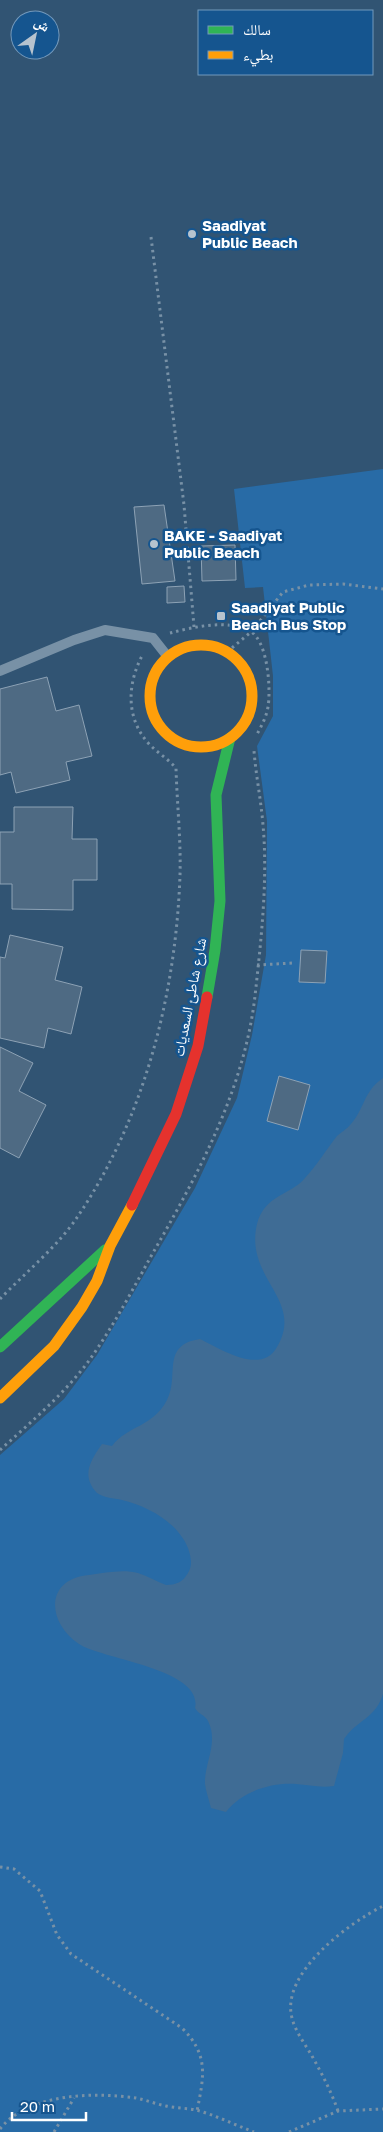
<svg xmlns="http://www.w3.org/2000/svg" width="383" height="2132" viewBox="0 0 383 2132" font-family="'Golos Text','Noto Naskh Arabic',sans-serif">
	<rect width="100%" height="100%" fill="#315473"/>
	<!-- green -->
	<path fill="#286ba6" d="M383,469v1663h-383v-677l64,-56 33,-44 98,-167 42,-90 15,-63 14,-80 1,-134 -10,-75 16,-30v-40l-10,-89 -18,1 -11,-99z"/>
	<!-- water -->
	<path fill="#3f6c95" d="M383,1078v616c-7,24 -26,26 -39,45l-1,14 -9,33c-14,2 -25,-1 -38,-2 -25,-2 -55,8 -70,28l-15,-4c-2,-8 -5,-16 -6,-24 -1,-21 14,-41 3,-63 -3,-6 -10,-7 -13,-13 9,-39 -94,-49 -116,-64 -32,-21 -35,-65 10,-69 16,-2 33,-6 49,-2 10,3 19,9 28,12 10,0 17,-3 22,-12 5,-8 3,-16 0,-25 -10,-25 -40,-42 -66,-48 -9,-2 -17,-2 -25,-7 -16,-17 -7,-32 5,-49l10,2c16,-21 40,-18 55,-46 13,-24 -7,-55 33,-61 19,9 61,37 77,8 28,-48 -33,-68 -20,-123 8,-30 33,-28 48,-46 12,-13 21,-28 32,-42 4,-4 10,-7 14,-12 14,-16 12,-32 32,-46z"/>
	<!-- building -->
	<g fill="#4e6a83" stroke="#8da2b5">
		<path d="M164,505l11,76 -33,3 -8,-77z"/>
		<path d="M235,545l1,35 -34,1 -1,-35z"/>
		<path d="M184,586l1,16 -18,1v-16z"/>
		<path d="M47,677l9,34 23,-6 13,51 -26,6 4,18 -54,13 -5,-21 -11,3v-86z"/>
		<path d="M14,807h59l-1,32h25v41h-24v30l-61,-1v-25h-12v-52h14z"/>
		<path d="M10,935l53,12 -8,33 27,7 -11,47 -23,-6 -4,20 -44,-10v-81l5,1z"/>
		<path d="M301,950l26,1 -2,32 -26,-1z"/>
		<path d="M0,1047l33,16 -14,28 27,14 -27,53 -19,-10z"/>
		<path d="M279,1076l31,9 -12,45 -31,-9z"/>
	</g>
	<g fill="none" stroke-linecap="round" stroke-linejoin="round">
		<!-- path -->
		<g stroke="#7891a6" stroke-width="3" stroke-dasharray="2.5 4" stroke-linecap="butt">
			<path d="M151,237l33,268 10,122"/>
			<path d="M170,633c24,-6 56,-14 80,-2 18,10 21,58 18,76 -2,11 -7,20 -12,29"/>
			<path d="M227,652l24,-20 32,-40 26,-7 34,-1 40,5"/>
			<path d="M257,965l36,-2"/>
			<path d="M0,1299c24,-25 60,-55 78,-83 67,-99 98,-223 102,-341 1,-35 -3,-71 -4,-107 -8,-9 -18,-15 -26,-23 -25,-26 -23,-62 -7,-91"/>
			<path d="M0,1450c31,-28 63,-55 88,-88 23,-32 43,-69 62,-104 47,-82 94,-167 105,-262 6,-55 13,-116 8,-171 -2,-25 -7,-49 -9,-74"/>
			<path d="M0,1867l14,2 26,22 17,44 14,19 111,74c27,27 22,48 15,83"/>
			<path d="M338,2111c-7,-20 -16,-37 -26,-55 -7,-12 -17,-25 -20,-38 -12,-45 57,-95 91,-112"/>
			<path d="M0,2129c28,-36 94,-37 136,-31 10,2 20,6 30,8 10,2 20,2 30,4 19,5 39,15 58,22"/>
			<path d="M54,2132l20,-34"/>
			<path d="M289,2132l49,-21 45,-2"/>
		</g>
		<!-- lane -->
		<path stroke="#7891a6" stroke-width="10" d="M0,671l74,-31 31,-10 48,8 15,19"/>
		<!-- fast -->
		<g stroke="#30b455" stroke-width="11">
			<path d="M207,997l8,-47 5,-49 -4,-106 14,-57"/>
			<path d="M0,1347l105,-97"/>
		</g>
		<!-- slow -->
		<g stroke="#ff9f0a" stroke-width="11">
			<circle cx="201" cy="696" r="51"/>
			<path d="M0,1398l54,-52 28,-39 15,-26 13,-35 22,-41"/>
		</g>
		<!-- jam -->
		<path stroke="#e5322d" stroke-width="11" d="M132,1205l44,-91 22,-68 9,-49"/>
	</g>
	<!-- markers -->
	<g fill="#b7c3ce" stroke="#15558f" stroke-width="2">
		<circle cx="192" cy="234" r="5"/>
		<circle cx="154" cy="544" r="5"/>
		<rect x="216" y="611" width="10" height="10" rx="2.5"/>
	</g>
	<g text-anchor="middle" dominant-baseline="central" stroke-width="5" stroke-linejoin="round" paint-order="stroke">
		<!-- poi labels -->
		<g font-size="15" font-weight="bold" fill="#fff" stroke="#15558f" text-anchor="start">
			<text x="202" y="225">Saadiyat<tspan x="202" dy="17">Public Beach</tspan></text>
			<text x="164" y="535">BAKE - Saadiyat<tspan x="164" dy="17">Public Beach</tspan></text>
			<text x="231" y="607">Saadiyat Public<tspan x="231" dy="17">Beach Bus Stop</tspan></text>
		</g>
		<!-- street labels -->
		<g font-size="15" fill="#fff" stroke="#15558f">
			<text transform="translate(189 997) rotate(-79)">شارع شاطئ السعديات</text>
		</g>
	</g>
	<!-- legend -->
	<rect x="198" y="10" width="175" height="65" fill="#15558f" stroke="#7399bc"/>
	<rect x="208" y="26" width="25" height="8" fill="#30b455" stroke="#7399bc"/>
	<text x="243" y="35" font-size="15" fill="#ffffff">سالك</text>
	<rect x="208" y="51" width="25" height="8" fill="#ff9f0a" stroke="#7399bc"/>
	<text x="243" y="60" font-size="15" fill="#ffffff">بطيء</text>
	<!-- north arrow -->
	<g transform="translate(35 35) rotate(33)"><circle r="24" fill="#15558f" stroke="#7399bc"/>
	<path d="M0-4L9 19L0 12L-9 19Z" fill="#b7c3ce"/>
	<text y="-8" font-size="14" font-weight="bold" text-anchor="middle" fill="#ffffff">ش</text>
	</g>
	<!-- scale -->
	<path d="M12 2112v8h74v-8" fill="none" stroke="#ffffff" stroke-width="2.5"/>
	<text x="20" y="2112" font-size="15" fill="#ffffff" stroke="#15558f" stroke-width="4" paint-order="stroke">20 m</text>
</svg>
